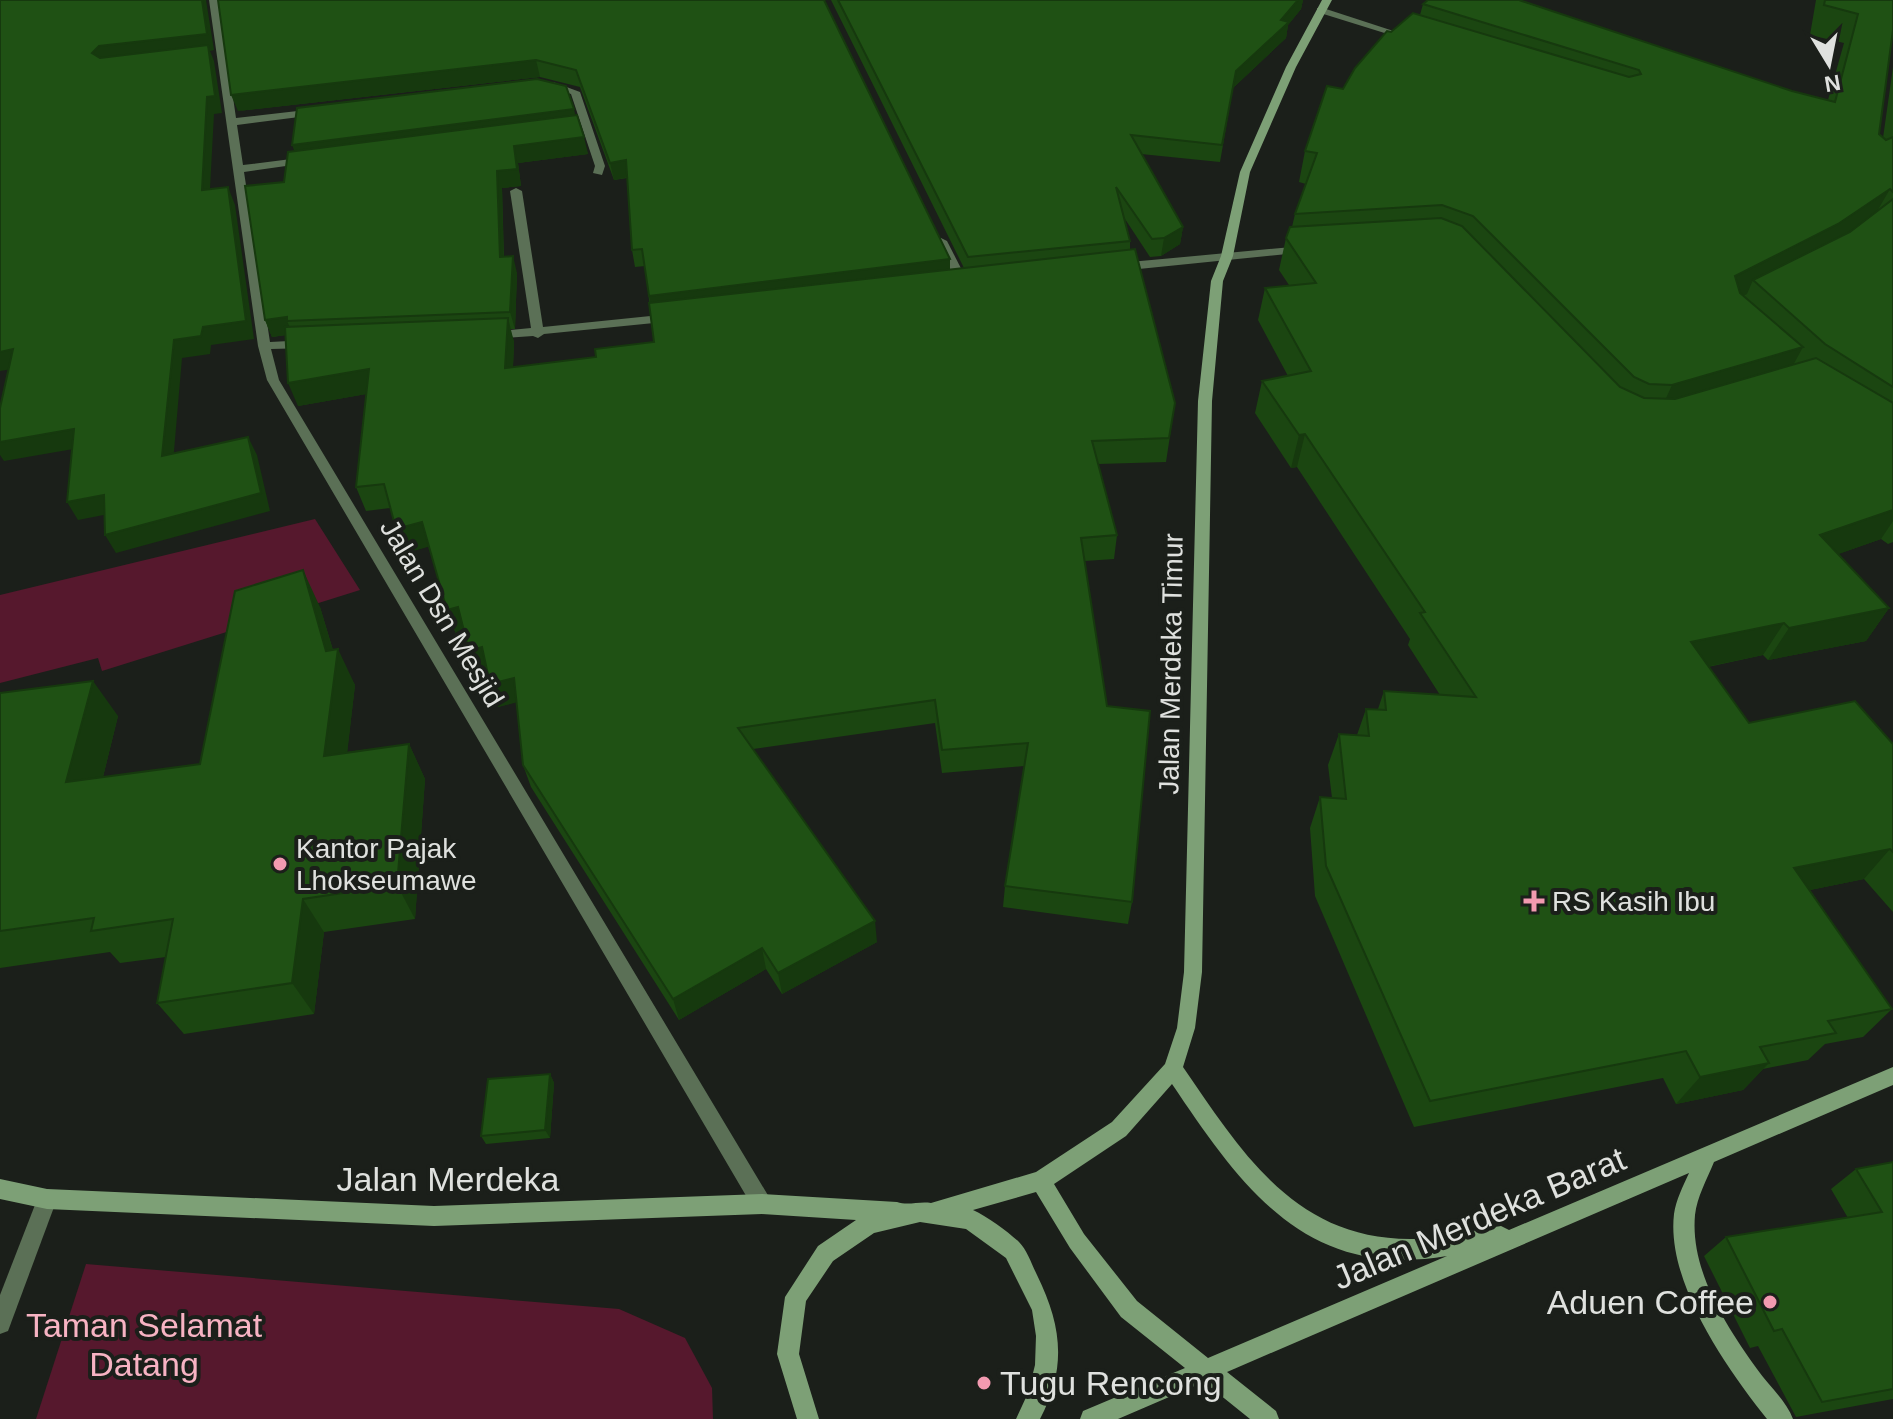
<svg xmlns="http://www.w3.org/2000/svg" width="1893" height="1419" viewBox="0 0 1893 1419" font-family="Helvetica,sans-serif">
	<rect width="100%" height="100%" fill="#1b1f1a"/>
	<!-- green -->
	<g fill="#56182d">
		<path d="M315,519l45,71 -258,81 -4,-13 -98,25v-88z"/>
		<path d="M86,1264l533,45 66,29 27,50 1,31h-677z"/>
	</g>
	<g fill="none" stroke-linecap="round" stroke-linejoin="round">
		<!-- street -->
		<g fill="#5b7056" fill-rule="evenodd">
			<path d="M209,0h10l17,118 79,-9 5,3 -5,3 -78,10 6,40 64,-8 5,3 -5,3 -63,9 26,170 38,-2 6,4 -6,4 -37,1 8,31 490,817 3,7 -3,7 -7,3 -7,-3 -488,-831 -9,-34z"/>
			<path d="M1317,8h6l92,30 -8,2 -90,-28z"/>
			<path d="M545,82h8l27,10 25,74 -3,9 -9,-2 2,-7 -24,-72 -26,-8z"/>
			<path d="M516,188l6,3 21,136 127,-13 6,4 -2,3 -130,13 -6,4 -5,-2 -46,3v-6l4,-1 40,-4 -21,-137z"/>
			<path d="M941,238l6,3 21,41 -2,3 -4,1 -6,-4 -21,-41z"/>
			<path d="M1303,246l4,2v4l-188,19 -6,-4 6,-4z"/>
			<path d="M47,1189l7,3 3,7 -49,132 -8,3v-39l40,-103z"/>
		</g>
		<!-- secondary -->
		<path fill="#7da076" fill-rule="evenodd" d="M1322,0h10l-36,67 -46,105 -17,84 -10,25 -11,120 -10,571 -7,56 -12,39c59,86 112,172 227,172 31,1 61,-9 91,-13l8,4 384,-163v18l-179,77c-7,17 -17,35 -19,53 -5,55 31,111 62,154 11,16 29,31 36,50h-26c-40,-50 -101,-137 -93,-205 2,-14 9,-28 15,-41l-462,199 49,39 3,8h-29l-46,-37 -86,37h-38l3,-8 102,-43 -64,-51 -51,-69 -34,-56 -63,18c15,7 34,21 46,32 8,8 13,23 18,33 25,51 30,93 3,144h-24l12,-26 7,-28 1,-29 -4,-26 -26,-52 -40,-29 -46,-7 -46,11 -41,28 -27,40 -7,53 20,65h-22l-20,-65 8,-57 33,-51 38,-26 -94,-6 -328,12 -387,-17 -47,-10v-20l47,10 387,17 328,-12 135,8c11,4 22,-1 34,1l105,-31 76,-50 53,-58 12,-36 7,-56 14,-571 13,-120 10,-25 19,-84 46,-105zM1172,1084c70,104 134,196 275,172l-239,102 -71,-57 -53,-67 -30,-50 72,-48z"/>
	</g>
	<!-- wall -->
	<g fill="#1b4611">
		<path d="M824,0l126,259v11l14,-2 -133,-268h472l-2,9 -13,16 -2,13 -53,50 -13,74 -79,-8 42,73 -3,17 -19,12 -11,1 -25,-38 5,22v9l45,153 -9,59 -68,2 19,71 -3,24 -29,2 47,341 -4,22 -125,-17 2,-21 19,-120 -82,7 -7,-50 -182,26 124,193 -95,52 -16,-25 -87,51 -148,-233 -8,-22 -7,-63 -18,5 -8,-23 -3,-13 -9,3 -9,-23 -5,-20 -8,3 -9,-24 -18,-64 -23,7 -10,-24 -6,-21 -24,3 -10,-24 10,-93 -68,12 -12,-71 -14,2 -7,-17 19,-138 291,-67 13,39 -70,9 3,23 -19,2 2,69 13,16 -2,56h-5l4,13 -1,25 83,-10 58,-15 -9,-76 -10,1 -3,-17 -5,-72 -13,2 -34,-93 -40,-10 -302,34z"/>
		<path d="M1816,0h77l-14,134 4,4 10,-71v475l-5,2 -7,-5 -43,15 51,54 -23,33 -98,19 -5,-5 -55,12 41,56 144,21v168l-29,-33 -54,11 82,119 -29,28 -38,7 -17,16 -45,9 -20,21 -67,14 -13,-26 -249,49 -99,-231 -5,-68 10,-31 12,1 -4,-33 11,-31 18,1 9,-26h12l6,-18 56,4 -32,-50 2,-6 -113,-172 -6,1 -36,-55 7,-32 26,-5 -30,-56 7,-32 24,-3 -10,-15 7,-32 6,-11 3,-13 11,-30 -7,-2 6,-31 38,-62 48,-57 29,-17 3,-11 405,96 16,-57 -34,-8z"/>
		<path d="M320,607l13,43 22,35 -8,67 62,-8 16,35 -10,140 -91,13 -10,82 -130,20 -27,-31 9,-46 -46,6 -10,-11 -110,16v-275l118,23 -15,61 97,-13z"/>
		<path d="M550,1074l4,9 -4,55 -64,6 -5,-8z"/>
		<path d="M1893,1162v237l-97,18 -38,-71 -8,2 -46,-92 22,-19 122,-19 -17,-29 25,-20z"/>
	</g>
	<!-- shaded-wall -->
	<g fill="#16390e">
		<path d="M202,0h4l8,50 -4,1 4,10 8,52 -8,1 -5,93 -102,-144 -15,-10 7,-7z"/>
		<path d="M1298,0h5l-2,9 -13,16 -2,13 -53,50 -13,74 16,-91z"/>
		<path d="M536,60l4,17 -302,34 -7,-16z"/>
		<path d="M574,109l2,10 -280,36 -4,-10z"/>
		<path d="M584,137l4,17 -70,9 3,23 -19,2 2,86 -4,-17 -3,-86 17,-25z"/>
		<path d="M626,160l3,17 -15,3 -4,-17z"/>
		<path d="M228,187l7,18 19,134 -43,6 -1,9 -28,4 -10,116 -10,-18 12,-116z"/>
		<path d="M1890,189l-18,31 -51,35 -68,25 -6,14 -28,14 16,-32z"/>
		<path d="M1183,227l-3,17 -19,12 3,-18z"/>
		<path d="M513,256l4,17 -2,56 -5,-17z"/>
		<path d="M950,259v18l-298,37 -3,-18z"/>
		<path d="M287,317v4l6,13 -21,3 -7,-17z"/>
		<path d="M508,318l6,24 -2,49 -7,-23z"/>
		<path d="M1803,347l-18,33 -128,38 15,-33z"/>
		<path d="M13,349l11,18 -24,4v-19z"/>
		<path d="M369,369l9,23 -80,14 -10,-23z"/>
		<path d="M74,429l11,18 -81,14 -4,-6v-13z"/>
		<path d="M1305,434l-8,33 -6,1 8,-33z"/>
		<path d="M248,437l9,18 13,56 -154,42 -11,-18z"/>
		<path d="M104,495l10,18 -36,7 -11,-18z"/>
		<path d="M1893,510v11l-12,18 -82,29 21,-33z"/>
		<path d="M422,522l9,24 -25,7 -10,-24z"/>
		<path d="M303,570l17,37 16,54 2,-12 17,36 -12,105 -19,-34 2,-105z"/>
		<path d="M458,607l9,24 -11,3 -9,-24z"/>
		<path d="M1889,608l-23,33 -98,19 21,-32z"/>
		<path d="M1784,623l-21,32 -91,19 19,-32z"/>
		<path d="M482,647l8,23 -12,4 -9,-23z"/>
		<path d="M514,678l8,23 -24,6 -8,-23z"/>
		<path d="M93,681l25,35 -25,101 -27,-35z"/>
		<path d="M409,744l16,35 -10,140 -18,-34z"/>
		<path d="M1890,849l-26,30 -94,19 24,-30z"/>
		<path d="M303,899l21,33 -10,82 -22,-31z"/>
		<path d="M875,921l2,21 -95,52 -4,-21z"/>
		<path d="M762,948l4,21 -87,51 -6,-21z"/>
		<path d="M1769,1063l-26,27 -67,14 24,-27z"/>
		<path d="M550,1074l4,9 -4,55 -5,-8z"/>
	</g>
	<!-- building -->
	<g fill="#1f5114" stroke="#16390e" stroke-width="2">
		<path d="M0,0h202l5,34 -108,12 -7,7 8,5 108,-13 7,51 -8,1 -5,93 26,-3 18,134 -43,6 -2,9 -27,4 -12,116 86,-19 13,56 -156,42 -1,-40 -37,7 7,-73 -74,13v-34l13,-59 -13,3z"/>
		<path d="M218,0h606l126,259 -301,37 -7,-47 -10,1 -6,-90 -16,3 -34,-93 -40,-10 -305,35z"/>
		<path d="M838,0h460l-17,20 8,2 -53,49 -14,74 -91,-10 52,92 -19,11 -12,1 -36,-52 14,54 -162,16z"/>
		<path d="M1428,0h91l273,91 43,11 23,-88 -34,-9 1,-5h68v30l-14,104 7,6 7,-3v55l-3,-3 -52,35 -103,52 5,17 63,54 -131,38 -23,-1 -15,-7 -161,-161 -31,-11 -147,9 22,-61 -12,-2 22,-65 16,3 12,-21 32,-37 4,1 22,-19 216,64 12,-3 -2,-4 -216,-66z"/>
		<path d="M537,79l29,7 8,23 -282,36 5,-37z"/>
		<path d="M577,115l7,22 -70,9 3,23 -20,2 3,86 13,-1 -3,56 -223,9v-4l-22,3 -20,-134 39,-4 4,-30z"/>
		<path d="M1893,199v188l-68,-43 -72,-64 97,-48z"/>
		<path d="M1441,218l21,8 158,161 24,11 31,1 141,-41 77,45v107l-73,25 69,73 -100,20 -5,-5 -93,19 58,81 106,-22 38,43v108l-3,-3 -96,19 98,141 -64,12 8,12 -76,14 9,16 -69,14 -14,-26 -256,50 -104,-235 -6,-69 26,2 -7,-65 30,2 -3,-27 20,1 -2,-19 92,6 -56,-84 5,-1 -120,-178 -6,1 -37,-54 49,-10 -46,-83 51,-5 -30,-45 4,-11z"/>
		<path d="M1135,249l40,154 -6,35 -77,3 25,94 -36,3 26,168 43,5 -18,191 -127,-16 23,-143 -86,7 -7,-50 -197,28 137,193 -97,52 -16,-25 -89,51 -150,-234 -9,-87 -24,6 -8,-37 -13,4 -11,-44 -11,3 -25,-88 -26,7 -12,-45 -28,3 13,-118 -81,14 -3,-56 223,-9 -3,50 91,-11 -1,-8 59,-7 -5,-39z"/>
		<path d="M303,570l23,81 12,-2 -14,107 85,-12 -12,141 -94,14 -11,84 -135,20 16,-84 -82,12 3,-13 -94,13v-238l93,-12 -27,101 134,-18 35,-173z"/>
		<path d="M550,1074l-5,56 -64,6 7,-57z"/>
		<path d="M1893,1162v227l-71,13 -40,-73 -8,2 -48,-94 156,-25 -26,-43z"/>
	</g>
	<!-- markers -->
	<g fill="#f29ab0" stroke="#1b1f1a" stroke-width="3">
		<circle cx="280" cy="864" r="8"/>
		<path d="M1530 889h8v8h8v8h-8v8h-8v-8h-8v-8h8z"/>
		<circle cx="1770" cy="1302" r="8"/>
		<circle cx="984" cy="1383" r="8"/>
	</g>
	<g text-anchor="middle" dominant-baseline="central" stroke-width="8" stroke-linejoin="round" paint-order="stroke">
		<!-- street labels -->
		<g font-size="28" fill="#dfe1de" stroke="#1b1f1a">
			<text transform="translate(442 613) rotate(59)">Jalan Dsn Mesjid</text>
			<text transform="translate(1171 664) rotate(-89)">Jalan Merdeka Timur</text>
		</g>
		<!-- poi labels -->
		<g font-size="28" fill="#dfe1de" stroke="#1b1f1a" text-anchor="start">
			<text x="296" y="848">Kantor Pajak<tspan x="296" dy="32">Lhokseumawe</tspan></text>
			<text x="1552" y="901">RS Kasih Ibu</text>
		</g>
		<!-- near-street labels -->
		<g font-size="34" fill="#dfe1de" stroke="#1b1f1a">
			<text x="448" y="1179">Jalan Merdeka</text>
			<text transform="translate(1479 1218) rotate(-23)">Jalan Merdeka Barat</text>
		</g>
		<!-- near-poi labels -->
		<g font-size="34" fill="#dfe1de" stroke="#1b1f1a" text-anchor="end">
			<text x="1754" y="1302">Aduen Coffee</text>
			<text x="1000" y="1383" text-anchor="start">Tugu Rencong</text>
		</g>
		<!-- near-park labels -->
		<g font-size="34" fill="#f7b3c3" stroke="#1b1f1a">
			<text x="144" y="1325">Taman Selamat<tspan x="144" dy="39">Datang</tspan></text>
		</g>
	</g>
	<!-- north arrow -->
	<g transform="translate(1829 64) rotate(170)" stroke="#1b1f1a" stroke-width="6" paint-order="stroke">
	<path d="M0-6L14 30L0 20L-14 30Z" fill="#dfe1de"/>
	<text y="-12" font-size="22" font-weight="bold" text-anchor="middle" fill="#dfe1de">N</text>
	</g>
</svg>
